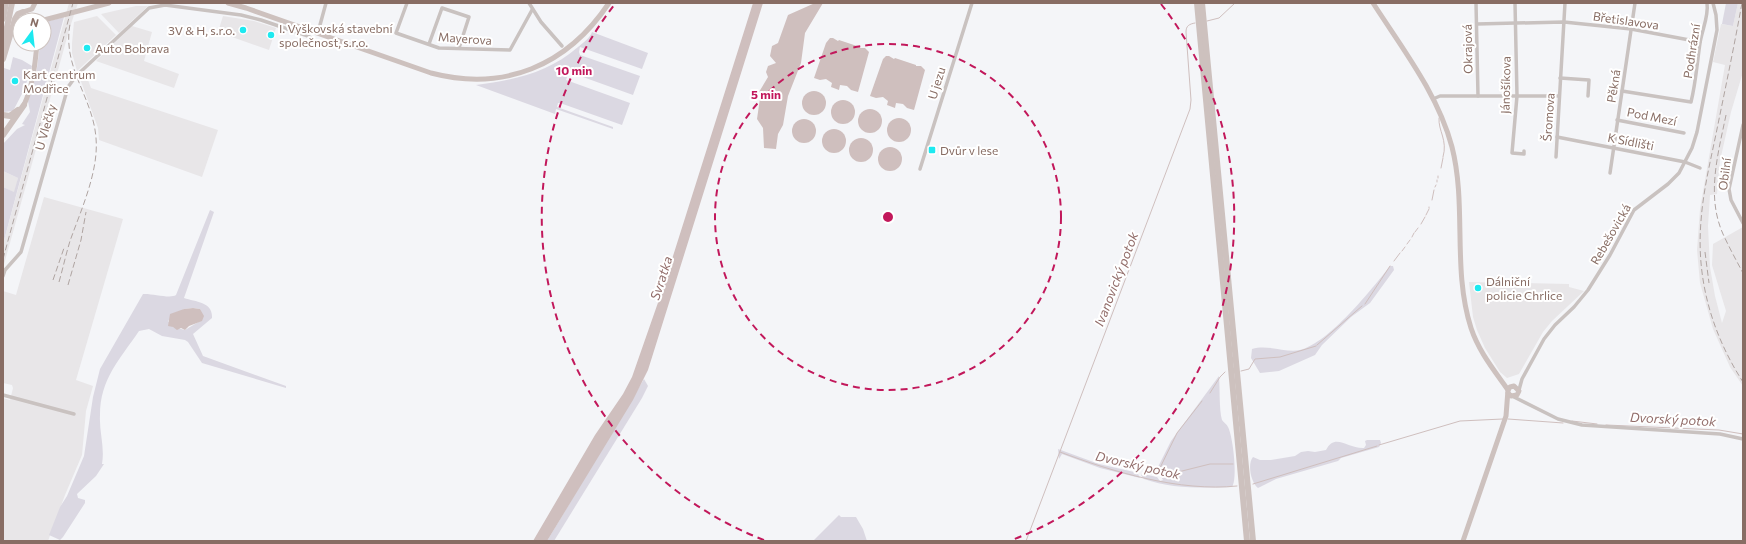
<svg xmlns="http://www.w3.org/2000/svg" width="1746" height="544" viewBox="0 0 1746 544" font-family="Commissioner,sans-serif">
	<rect width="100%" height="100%" fill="#f4f5f8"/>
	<!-- built -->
	<g fill="#e8e6e8">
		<path d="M69,3h9l-8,24 -67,241v-24z"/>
		<path d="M1738,3h5v69l-12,40 -11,49 -3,33 -7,1 -2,31 2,41 5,29 7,27 4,-12 -14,-46 1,-21 30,-17v159l-13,-19 -17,-38 -13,-46 -3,-33 3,-41 25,-144 -12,-3 8,-38 12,2z"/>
		<path d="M136,6h12l-29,27 -18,-19z"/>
		<path d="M97,16l19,19 -39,36 -5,-18v-10l2,-21z"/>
		<path d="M223,16l31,5 22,7 -7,22 -51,-18z"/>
		<path d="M132,26l20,6 -8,29 35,13 -5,14 -78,-27z"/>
		<path d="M85,72l6,16 127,42 -16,47 -103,-37 -1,-12 -19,-52z"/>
		<path d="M3,171l15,7 -3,15 -12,-6z"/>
		<path d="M44,197l79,22 -47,161 17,6 -7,25 -4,44 -17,40 -17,46h-45v-143l7,2 3,-12 -1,-3 -9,-2v-92l13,4z"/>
		<path d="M1469,282l100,2v3l15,4 -32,30 -9,11 -24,42 -12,4 -7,-6 -15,-24 -8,-18 -4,-13z"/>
	</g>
	<!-- green -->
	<g fill="#dbd8e2" fill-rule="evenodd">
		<path d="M1726,3h12l-5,23 -11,-2z"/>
		<path d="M64,17l-61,227v-57l11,5 4,-14 -15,-7v-27l14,-15 8,-4 -3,-1 8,-12 -2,-11 8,-25 4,-32h4v-18l5,-5z"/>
		<path d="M592,32l56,21 -6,16 -62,-22 -1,5 1,3 60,21 -7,19 -64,-23 -3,8 64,23 -8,22 -62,-22h-2l-1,4 56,20v2l-57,-20 -1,5 -79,-29c38,-5 72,-12 102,-38 5,-4 12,-9 14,-15z"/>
		<path d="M13,57l9,3 10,6 -8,24 -11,21 -9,1h-1v-40l1,-4 6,2z"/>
		<path d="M210,210l4,2 -30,86c12,4 29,4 28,20l-19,16 10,22 83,30v2l-84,-25 -14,-21 -3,-2 -23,-4 -13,-7 -10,2c-19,28 -39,48 -39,84 -1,17 5,32 2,49h2l-8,12 -19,18 1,4 7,2v3l-22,34 -3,3 -11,-5 11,-28 7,-11 17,-40 9,-59 7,-28 43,-75c8,-1 27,5 33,1zM193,308l7,1 1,4 -1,8 -15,9 -12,-3 -5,-6 16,-12z"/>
		<path d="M1390,266h3l1,4 -24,33 -19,14 -29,28 -7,10 -36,16 -19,2 -9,-15 1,-9c16,-5 33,4 48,1 29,-7 72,-61 90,-84z"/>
		<path d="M1219,376c1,12 0,34 3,44 1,2 5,4 6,7 5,9 10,53 4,60 -28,1 -61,2 -88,-8l-3,-4 2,-1 14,3 3,4 3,-1 -6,-11 14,-28z"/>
		<path d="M644,379l4,7 -6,12 -88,143h-7z"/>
		<path d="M1367,440h13l1,3 -2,4 -38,11 -3,3 -62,18 -18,9c-7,-5 -11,-24 -5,-31l7,3h11l24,-4 6,-4 7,-1 7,1 11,-2c9,-18 22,-1 38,-2l2,-3 -1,-4z"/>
		<path d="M1058,449l41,15 35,8 4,2 2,4 -40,-10 -38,-14 -3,5z"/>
		<path d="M839,515l2,2h15l7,12 4,12h-54z"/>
	</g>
	<!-- water -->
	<g fill="#cfbfbe">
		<path d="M753,3h10l-115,367 -15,30 -86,141h-14l62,-106 28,-41 9,-17 29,-83z"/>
		<path d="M815,3h8l-18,30 -4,30 -13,33 -5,29 -5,9 -2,15 -12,-1 -1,-20 -6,-9 3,-21 -1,-6 9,-15 -2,-5 2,-6 8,-3 -6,-7 2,-10 6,-3 10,-28z"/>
		<path d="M830,38h3l5,3 1,-1 21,7v1h5l4,4 -11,40 -7,-2 -4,-4 -7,-1 -1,5 -8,-3 1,-4 -6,-4 -6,1 -6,-2 12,-35z"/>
		<path d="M886,56h3l5,3 1,-1 21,7v1h5l4,4 -11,40 -7,-2 -4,-4 -7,-1 -1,5 -8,-3 1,-4 -5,-4 -7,1 -6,-2 13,-37z"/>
		<circle cx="814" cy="103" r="12"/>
		<circle cx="843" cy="112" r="12"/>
		<circle cx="870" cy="121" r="12"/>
		<circle cx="899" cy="130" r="12"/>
		<circle cx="804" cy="131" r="12"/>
		<circle cx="834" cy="141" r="12"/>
		<circle cx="861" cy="150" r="12"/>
		<circle cx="890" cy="159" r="12"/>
		<path d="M193,308l7,1 4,7 -2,5 -13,5 -4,4 -4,-2 -4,2 -4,-3 -5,-1 2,-12 14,-5z"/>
	</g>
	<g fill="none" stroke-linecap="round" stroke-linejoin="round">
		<!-- stream -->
		<g stroke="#cfbfbe" stroke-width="1">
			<path d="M1207,21l12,-3 16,-15"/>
			<path d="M1439,118c-1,13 9,22 4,39"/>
			<path d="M1441,168l2,-10"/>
			<path d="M1438,178v-2"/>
			<path d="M1437,182v-2"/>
			<path d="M1435,187l1,-2"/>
			<path d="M1432,200l2,-10"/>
			<path d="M1429,208v-1"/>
			<path d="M1426,215l3,-6"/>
			<path d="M1421,224l4,-7"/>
			<path d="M1415,232l3,-4"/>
			<path d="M1412,237l2,-4"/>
			<path d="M1407,244l3,-4"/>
			<path d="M1402,251l3,-4"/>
			<path d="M1394,261l6,-8"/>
			<path d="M1365,304l25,-38"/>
			<path d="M1317,345l45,-39"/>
			<path d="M1241,371l8,-2 6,-10 25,-2 36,-11"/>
			<path d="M1210,393l10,-16 5,-5"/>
			<path d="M1202,401l-25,32 -20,41h13l40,-10h23"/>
			<path d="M1508,419l55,4"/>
			<path d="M1572,421l25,3"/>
			<path d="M1606,425l113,5 24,4"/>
			<path d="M1379,445l81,-24 43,-2"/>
			<path d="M1060,452c53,20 120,40 177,34"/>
			<path d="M1253,484l124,-38"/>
			<path d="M1026,541l164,-432 1,-9 -5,-68c0,-6 3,-8 9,-9"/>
		</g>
		<!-- street -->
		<g stroke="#c9c2c0" stroke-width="3.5">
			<path d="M407,3l-11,30 43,15 71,2 22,-40"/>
			<path d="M529,3l12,19 21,24"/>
			<path d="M1476,3l2,93"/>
			<path d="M1515,3l2,93 -5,57 12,1v-3"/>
			<path d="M1477,24l87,-2 67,7 69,13"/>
			<path d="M320,25l6,-22"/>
			<path d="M429,44l13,-36 27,9 -10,31"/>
			<path d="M1560,78l29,2 -1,16"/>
			<path d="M1622,91l69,11c5,-20 6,-39 9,-59 2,-13 9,-27 7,-40"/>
			<path d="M1433,99l7,-3h119"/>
			<path d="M1617,120l67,13"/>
			<path d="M1743,125l-14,64 2,11 12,23"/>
			<path d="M1557,137l128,25 15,6"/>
			<path d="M1556,157l9,-154"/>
			<path d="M920,169l52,-166"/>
			<path d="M1610,173l25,-170"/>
			<path d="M3,276l2,-6 16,-18 47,-165 8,-11 73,-68 16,-3 76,10 20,5 47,16 6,4"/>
			<path d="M1519,390l3,-11 22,-40 11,-14 19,-18 14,-17 22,-35 24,-45 34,-26 11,-11 13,-25 5,-16 20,-102 -1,-15 -3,-12"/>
			<path d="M3,395l71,19"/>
			<path d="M1514,397l44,22 24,6 138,9 23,5"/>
		</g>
		<!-- secondary -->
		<g stroke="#cdc1be" stroke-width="5">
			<path d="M228,3l18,5 185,65c73,19 136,-7 178,-70"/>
			<path d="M1373,3c29,45 65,91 79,144 15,59 0,122 19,181 8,24 23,42 37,62l-2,26 -43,125"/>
			<path d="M23,12l9,-3 3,-6"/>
			<path d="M44,20l65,-17"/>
			<path d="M3,31l17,-5"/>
			<path d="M24,105c9,-20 11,-40 13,-61"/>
			<path d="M1508,390l2,-3 4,-1 5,5 -2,4 -6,1 -3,-3"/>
		</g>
		<!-- highway -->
		<g stroke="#cdc1be" stroke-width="6">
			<path d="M1197,3l50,538"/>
			<path d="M1202,3l51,538"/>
			<path d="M3,19l3,-16"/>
			<path d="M3,46l9,-43"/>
			<path d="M3,59l12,-40 3,-5 5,-2"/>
			<path d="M3,115l7,1 8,-6"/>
			<path d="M3,135l21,-30"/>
		</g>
		<!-- rail -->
		<g stroke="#afa4a1" stroke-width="1" stroke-dasharray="6 3" stroke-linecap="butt">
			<path d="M1742,3c-8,44 -17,87 -26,131 -6,29 -13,58 -15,87 -5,58 11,113 42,161"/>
			<path d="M1726,115c-8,39 -20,81 -3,119 6,13 13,26 20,39"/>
			<path d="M1705,252l4,31"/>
			<path d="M3,259l70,-256"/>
			<path d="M53,280l11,-32"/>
			<path d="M59,282c4,-14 7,-28 11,-41 11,-31 29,-70 26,-103 -3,-41 -34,-70 -26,-114"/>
			<path d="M68,285l13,-45 5,-28"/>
		</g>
	</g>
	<!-- distance rings -->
	<g fill="none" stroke="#c2185b" stroke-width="2" stroke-dasharray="7 5">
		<circle cx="888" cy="217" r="173"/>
		<path d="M764 540A346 346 0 0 1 615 4M1161 4A346 346 0 0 1 1012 540"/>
	</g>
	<!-- markers -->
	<g fill="#1de9f0" stroke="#fff" stroke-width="1.5">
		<circle cx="243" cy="30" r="4"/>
		<circle cx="271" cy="35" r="4"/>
		<circle cx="87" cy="48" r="4"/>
		<circle cx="15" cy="81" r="4"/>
		<rect x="928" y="146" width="8" height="8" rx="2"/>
		<circle cx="1478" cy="288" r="4"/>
	</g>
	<g text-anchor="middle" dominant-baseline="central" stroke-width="4" stroke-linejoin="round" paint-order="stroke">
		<!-- street labels -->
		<g font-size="12" fill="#886d64" stroke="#fff">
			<text transform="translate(1626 20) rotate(8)">Břetislavova</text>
			<text transform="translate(465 38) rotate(4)">Mayerova</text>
			<text transform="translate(1467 49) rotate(-91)">Okrajová</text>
			<text transform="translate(1691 51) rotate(-81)">Podhrázní</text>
			<text transform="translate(936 83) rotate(-73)">U jezu</text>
			<text transform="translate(1505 85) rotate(-89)">Jánošíkova</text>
			<text transform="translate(1613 86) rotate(-81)">Pěkná</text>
			<text transform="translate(1652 116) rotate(11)">Pod Mezí</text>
			<text transform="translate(1548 117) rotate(-86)">Šromova</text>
			<text transform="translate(45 127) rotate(-74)">U Vlečky</text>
			<text transform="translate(1631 141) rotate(11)">K Sídlišti</text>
			<text transform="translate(1724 174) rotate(-82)">Obilní</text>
			<text transform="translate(1610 234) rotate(-60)">Rebešovická</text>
		</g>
		<!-- poi labels -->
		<g font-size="12" fill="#886d64" stroke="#fff" text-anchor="start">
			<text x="279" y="28">I. Vyškovská stavební<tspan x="279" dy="14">společnost, s.r.o.</tspan></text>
			<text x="235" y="30" text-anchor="end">3V &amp; H, s.r.o.</text>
			<text x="95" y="48">Auto Bobrava</text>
			<text x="23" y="74">Kart centrum<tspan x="23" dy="14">Modřice</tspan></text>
			<text x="940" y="150">Dvůr v lese</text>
			<text x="1486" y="281">Dálniční<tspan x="1486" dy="14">policie Chrlice</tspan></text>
		</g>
		<!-- water labels -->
		<g font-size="13" font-style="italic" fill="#926d6a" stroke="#fff">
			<text transform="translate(661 278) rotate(-72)">Svratka</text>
			<text transform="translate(1116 279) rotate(-69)">Ivanovický potok</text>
			<text transform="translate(1673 419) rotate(3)">Dvorský potok</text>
			<text transform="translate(1138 465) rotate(13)">Dvorský potok</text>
		</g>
	</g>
	<circle cx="888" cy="217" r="6" fill="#c2185b" stroke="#fff" stroke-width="2"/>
	<g font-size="12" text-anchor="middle" font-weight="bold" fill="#c2185b" stroke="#fff" stroke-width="4" stroke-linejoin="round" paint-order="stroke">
		<text x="574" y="75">10 min</text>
		<text x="766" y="99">5 min</text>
	</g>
	<!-- border -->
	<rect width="1746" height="544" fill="none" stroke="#886d64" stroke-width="8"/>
	<!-- north arrow -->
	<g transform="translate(32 32) rotate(15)"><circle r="19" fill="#ffffff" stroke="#cfc5c1"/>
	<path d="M0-3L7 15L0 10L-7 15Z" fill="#1de9f0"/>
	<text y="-6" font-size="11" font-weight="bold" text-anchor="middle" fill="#886d64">N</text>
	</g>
</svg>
